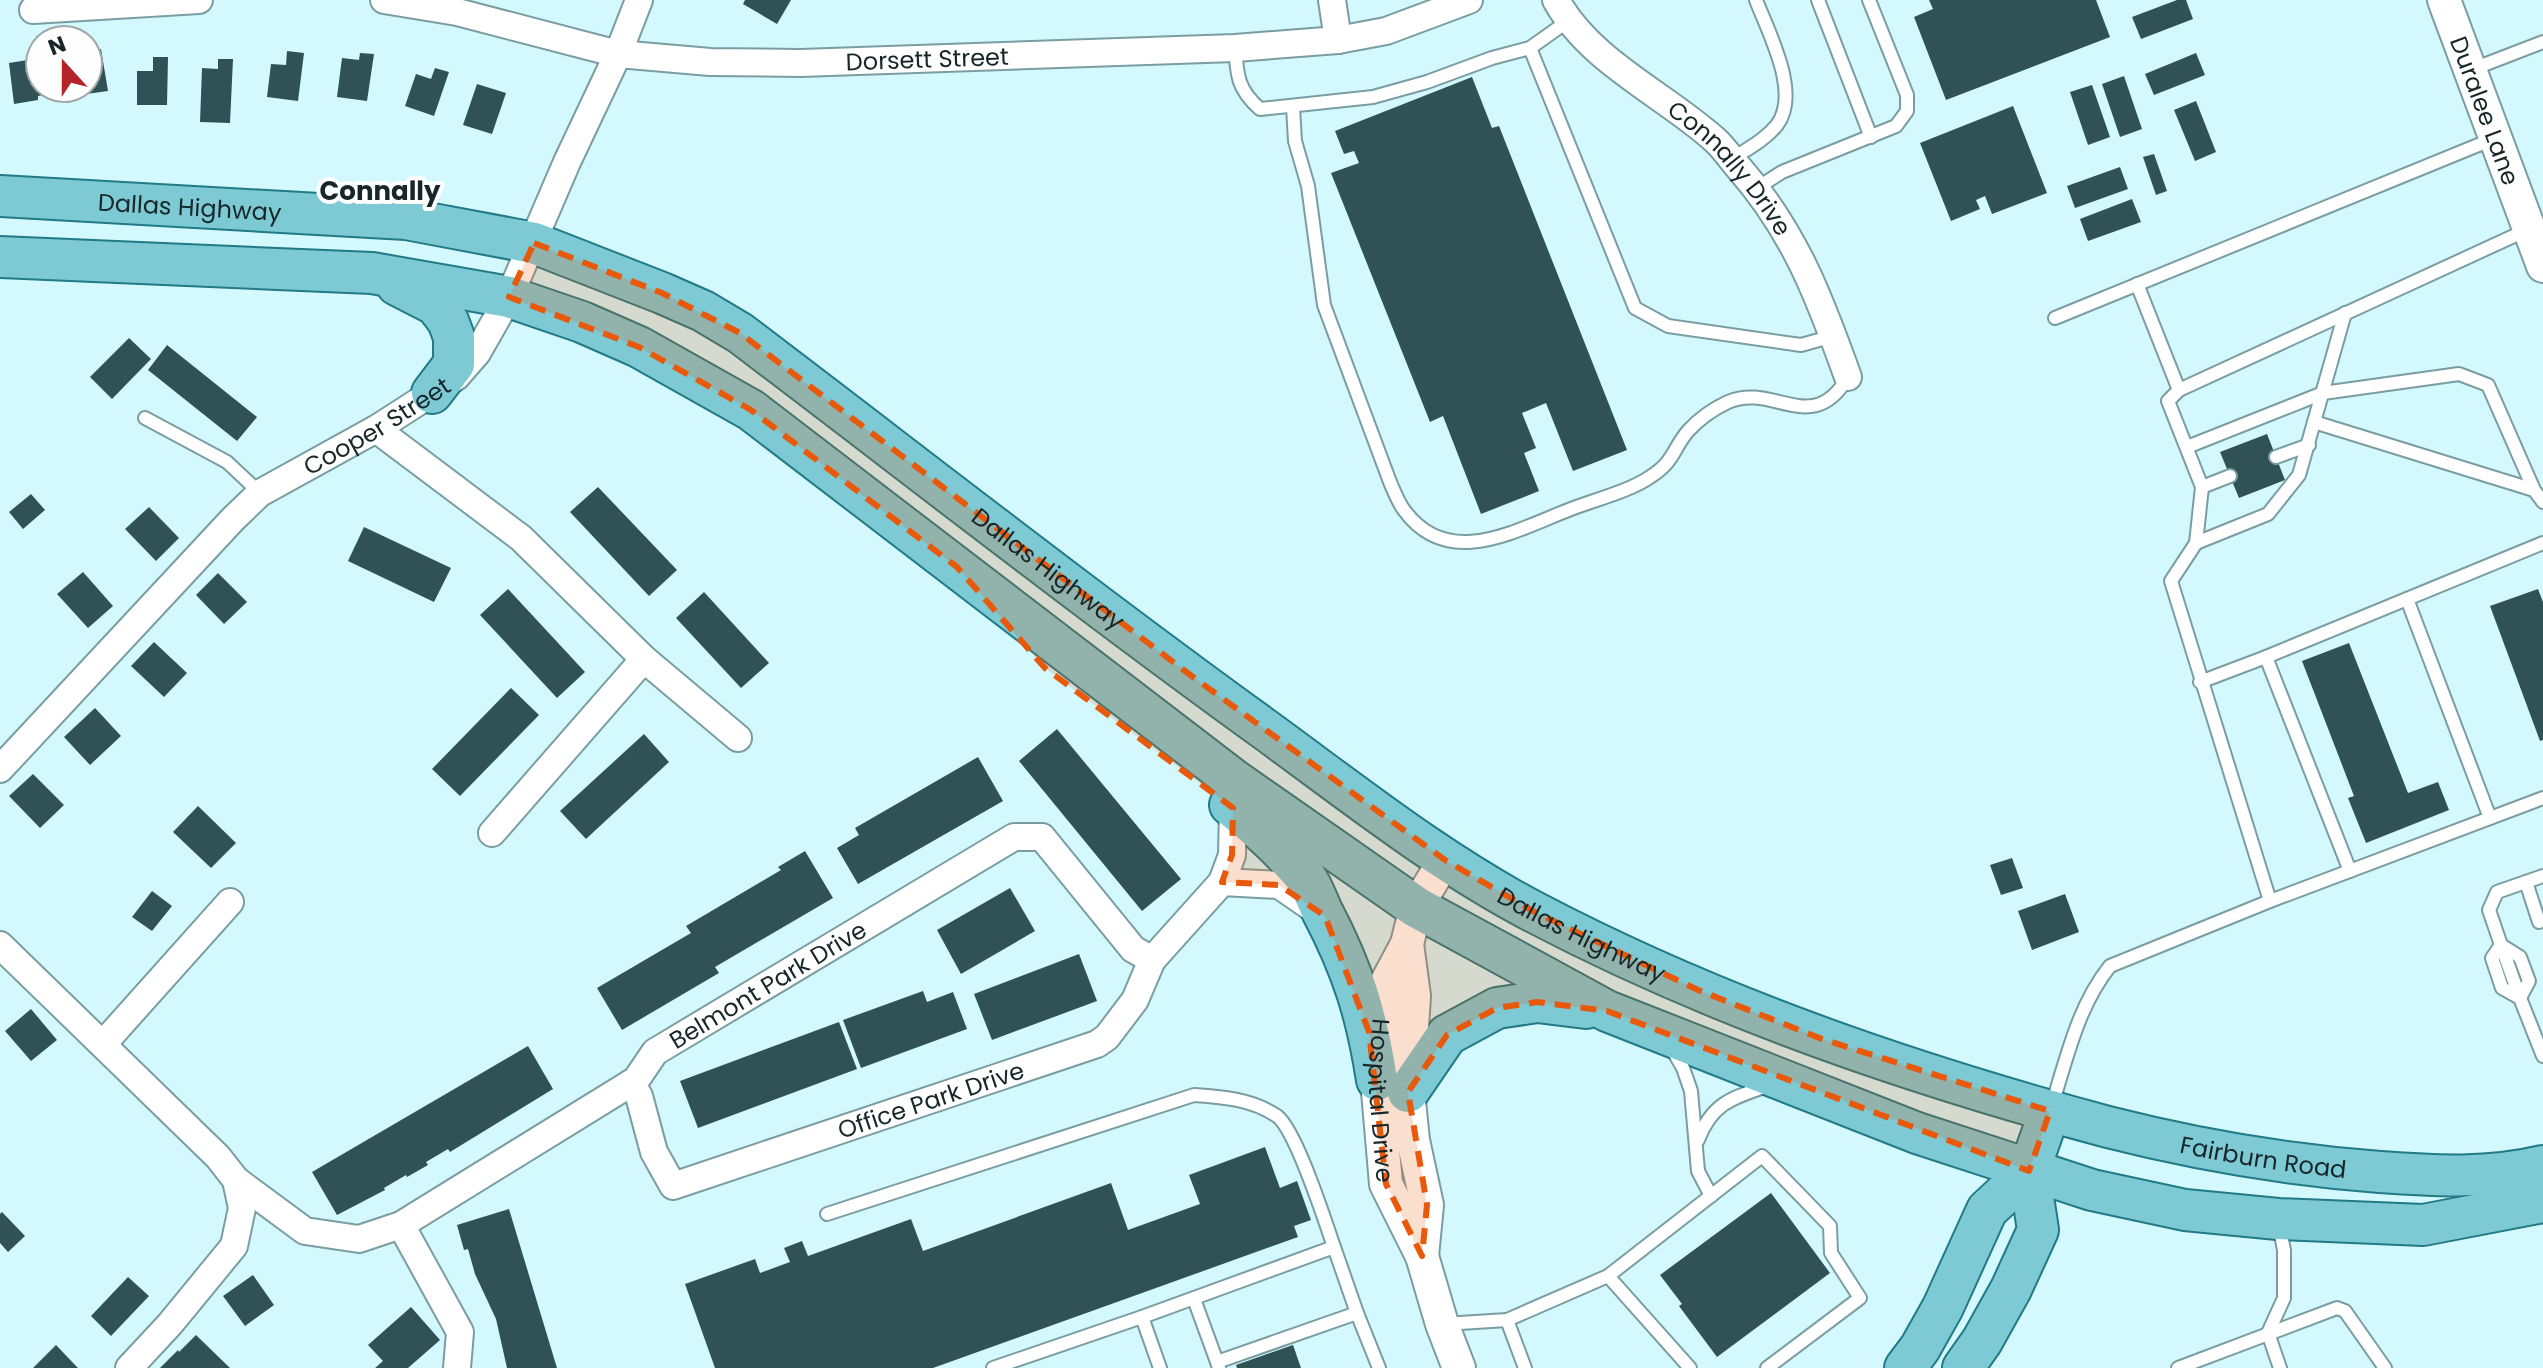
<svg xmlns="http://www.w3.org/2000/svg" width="2543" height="1368" viewBox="0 0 2543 1368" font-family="Poppins,sans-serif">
	<rect width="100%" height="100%" fill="#d3f9ff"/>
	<!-- building -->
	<g fill="#305156">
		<path d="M745,0h46l-14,24 -34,-20z"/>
		<path d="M1929,0h167l14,37 -164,63 -32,-83 19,-8z"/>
		<path d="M2177,0h9l7,19 -52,20 -9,-22z"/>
		<path d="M101,49l7,42 -51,7 -1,-5 -18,3v4l-24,4 -5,-41 31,-5v30h48v-37z"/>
		<path d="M287,51l17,2 -6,48 -31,-4 4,-33 15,1z"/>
		<path d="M360,53l14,1 -7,47 -30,-4 5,-39 17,2z"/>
		<path d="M2196,53l9,22 -51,20 -9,-21z"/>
		<path d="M153,57h15l-1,48h-30v-34h16z"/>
		<path d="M218,59h15l-3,64 -30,-1 2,-54 16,1z"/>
		<path d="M435,68l14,4 -15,44 -29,-10 11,-32 15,5z"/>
		<path d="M2124,76l18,53 -22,8 -18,-53z"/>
		<path d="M1472,77l20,51 7,-2 128,324 -54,21 -27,-68 -24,10 14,35 -12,5 15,38 -58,23 -38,-98 -13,6 -99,-249 28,-10 -5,-12 -10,3 -9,-23z"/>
		<path d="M477,84l29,9 -14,41 -29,-9z"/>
		<path d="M2092,85l18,52 -22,8 -18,-53z"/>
		<path d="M2196,101l20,51 -21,9 -21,-51z"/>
		<path d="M2013,106l34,87 -55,21 -7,-18 -9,4 4,9 -29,12 -31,-78z"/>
		<path d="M2154,154l13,37 -11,4 -13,-38z"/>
		<path d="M2120,167l8,22 -53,19 -8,-22z"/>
		<path d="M2132,199l9,23 -53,19 -8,-22z"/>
		<path d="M129,338l22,21 -39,40 -22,-22z"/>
		<path d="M167,345l90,72 -20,24 -89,-71z"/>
		<path d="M2267,434l18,46 -46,18 -19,-46z"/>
		<path d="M598,487l79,83 -28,26 -79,-84z"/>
		<path d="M31,494l14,16 -22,19 -14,-17z"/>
		<path d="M149,507l30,31 -23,23 -31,-32z"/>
		<path d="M364,527l87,41 -17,34 -86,-41z"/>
		<path d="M83,572l30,34 -25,22 -31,-34z"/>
		<path d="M218,573l29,29 -23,22 -28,-29z"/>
		<path d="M508,589l77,83 -28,26 -77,-83z"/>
		<path d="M2538,589l5,13v138l-3,1 -50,-135z"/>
		<path d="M704,592l65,71 -28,25 -65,-70z"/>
		<path d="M154,642l33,31 -23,24 -33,-31z"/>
		<path d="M2349,643l59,150 30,-11 11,28 -83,33 -18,-45 6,-2 -52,-135z"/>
		<path d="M511,688l28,27 -79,81 -28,-27z"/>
		<path d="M95,708l26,28 -31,29 -26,-28z"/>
		<path d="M1057,729l124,150 -39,32 -123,-150z"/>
		<path d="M644,734l25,28 -83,77 -26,-28z"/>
		<path d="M978,757l25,44 -145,83 -21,-36 22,-13 -4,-7z"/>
		<path d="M33,774l31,31 -24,23 -31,-32z"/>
		<path d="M198,806l38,37 -25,25 -38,-36z"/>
		<path d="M805,851l28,47 -118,69 4,6 -97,57 -25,-42 94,-55 -5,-7 95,-56 -3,-3z"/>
		<path d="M2012,858l11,30 -22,7 -11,-30z"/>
		<path d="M1010,888l25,43 -74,43 -24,-44z"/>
		<path d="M152,891l20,15 -20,25 -20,-14z"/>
		<path d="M2065,894l14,38 -47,18 -14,-39z"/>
		<path d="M1079,954l18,47 -105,39 -18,-46z"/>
		<path d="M923,991l4,11 26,-10 14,37 -106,39 -18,-48z"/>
		<path d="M31,1009l26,31 -26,21 -26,-30z"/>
		<path d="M839,1022l18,47 -159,59 -18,-47z"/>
		<path d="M528,1046l25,43 -103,63 -2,-3 -22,13 2,3 -21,12 -1,-2 -22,13 1,2 -48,25 -25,-43z"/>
		<path d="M1265,1147l15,41 17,-7 14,39 -17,6 4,11 -365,131h-218l-30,-84 70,-25 5,14 30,-11 -6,-14 18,-7 6,15 103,-37 12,32 188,-68 17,47 72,-26 -11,-29z"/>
		<path d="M1771,1193l59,80 -113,84 -38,-51 3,-2 -22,-29z"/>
		<path d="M509,1209l48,159h-50l-11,-49 -21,-45 -7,-25 -4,1 -7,-25z"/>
		<path d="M2,1212l23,24 -17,16 -8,-9v-29z"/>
		<path d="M253,1275l21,30 -29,21 -22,-30z"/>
		<path d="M128,1277l21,19 -38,40 -20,-20z"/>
		<path d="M411,1307l29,33 -32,28h-33l8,-7 -15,-16z"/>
		<path d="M196,1335l34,33h-70l18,-18 1,2z"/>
		<path d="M56,1345l22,23h-45z"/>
		<path d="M1293,1345l8,23h-64l-1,-3z"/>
	</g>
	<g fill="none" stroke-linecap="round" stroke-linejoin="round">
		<defs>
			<g id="service">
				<path d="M1818,0l53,137"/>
				<path d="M1235,48c2,28 3,42 25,61l113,-12 54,-15 65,-24 38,-10 38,-27"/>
				<path d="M1530,48l105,260 33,18 133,19 32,-9"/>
				<path d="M2473,69l70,-27"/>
				<path d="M1293,107l2,34 13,45 16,119 66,177c4,9 8,20 14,28 44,61 112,20 167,-1 23,-9 59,-18 79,-32 25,-16 22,-27 38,-46 11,-12 25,-22 40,-29 46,-20 84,36 120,-25"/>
				<path d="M1732,159c15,-10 33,-19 45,-34 24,-32 -8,-91 -21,-125"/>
				<path d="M1757,188l25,-16 114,-46 11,-15v-16l-38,-95"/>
				<path d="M2529,229l-350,161 -11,11 34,86 -6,56 -25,38 99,320 273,-103"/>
				<path d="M2137,284l42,106"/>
				<path d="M2345,313l-31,109 220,68 9,12"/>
				<path d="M2055,318l438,-179"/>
				<path d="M145,418l82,44 33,31"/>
				<path d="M2187,447l136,-54 136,-19 29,11 46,105"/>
				<path d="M2276,457l33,-12"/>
				<path d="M2202,487l28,-11"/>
				<path d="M2196,543l72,-29 31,-39 15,-53"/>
				<path d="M2407,599l83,219"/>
				<path d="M2266,657l84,214"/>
				<path d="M2200,682l66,-25 277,-114"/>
				<path d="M2543,876l-46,16 -8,18 12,35 -9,13 10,30 18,10 23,58"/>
				<path d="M2526,882l13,40"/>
				<path d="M2501,945l19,12 9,24 -9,17"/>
				<path d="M2501,945l19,53"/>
				<path d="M1672,1049l11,19 8,23 7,80 13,25"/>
				<path d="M2052,1105c15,-48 26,-99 58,-139l160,-65"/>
				<path d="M1698,1140c14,-37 34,-42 69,-54"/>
				<path d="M827,1214l367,-119c29,2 58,4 83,21 19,14 48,105 57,131l-192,70 18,51"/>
				<path d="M2279,1225l5,25v48l-16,35 12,35"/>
				<path d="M1194,1299l23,63"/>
				<path d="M1357,1313l22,55"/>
				<path d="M1507,1320l18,48"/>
				<path d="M1444,1324l63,-4 101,-44"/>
				<path d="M993,1368l149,-51"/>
				<path d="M1219,1368l-2,-6 140,-49 -23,-66"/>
				<path d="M1690,1368l-82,-92 154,-120 68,70 1,27 29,45 -93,70"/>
				<path d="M2178,1368l159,-60 8,3 40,57"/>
			</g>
			<g id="minor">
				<path id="s1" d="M384,0l73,12 161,42 92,8 91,1 434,-15 103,-8 48,-9 83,-31"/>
				<path d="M1332,0l6,40"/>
				<path id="s2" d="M1556,0c34,62 108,94 159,140 9,8 16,19 24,28 56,64 81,131 109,209"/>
				<path d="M33,10l166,-10"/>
				<path d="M376,429l145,109 123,121 94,79"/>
				<path id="s3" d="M0,769l233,-250 27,-26 116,-64 56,-36 24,-16 21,-24 32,-56 58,-135 51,-108 21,-54"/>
				<path d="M492,833l152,-174"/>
				<path d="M1222,882l57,3 42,29"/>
				<path d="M0,945l218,212 18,23 6,28 -8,38 -64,78 -41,44"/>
				<path d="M103,1044l127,-142"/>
				<path id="s4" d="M631,1083l8,13 15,56 19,34 424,-142 10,-7 28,-37 17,-40 70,-78 10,-27 1,-47"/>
				<path id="s5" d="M236,1180l69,51 54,8 42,-14 235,-145 19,-28 359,-215h28l91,112 19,11"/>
				<path d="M401,1225l59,107 -3,36"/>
			</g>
			<g id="tertiary">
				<path id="s6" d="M2444,0l99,266"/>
				<path id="s7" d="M1445,860l-29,47 -9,37 -23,43 -7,93 9,104 36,72 20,68 17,44"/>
				<path d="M1407,944l7,52 -6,96 5,48 14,65 -5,51"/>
			</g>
			<g id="primary">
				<path id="s8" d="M0,196l406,23 128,24 128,50 41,18 37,22c174,132 346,267 523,395 88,64 174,133 271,184 181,95 377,162 574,215 90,23 180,38 272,45 56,4 109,7 163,-6"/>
				<path d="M0,257l372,16 137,24 73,25 57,25 112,63 483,370 182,127 191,104 310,122 175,57 93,20 93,9 145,6 120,-23"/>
				<path d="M397,285l39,20 12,16 6,16v27l-22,29"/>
				<path d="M1230,805c26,21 50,42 72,68 9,10 14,25 20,38 31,59 45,104 55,169"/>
				<path d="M1408,1092l39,-57 50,-27 40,-6 49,6"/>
				<path d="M1905,1368l15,-20 23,-41 44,-97 42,-39 21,-60"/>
				<path d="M1963,1368l19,-27 29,-52 27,-59 -9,-59"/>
			</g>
		</defs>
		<!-- service casing -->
		<use href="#service" stroke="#7a9da2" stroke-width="16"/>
		<!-- minor casing -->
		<use href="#minor" stroke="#7a9da2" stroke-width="30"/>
		<!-- tertiary casing -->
		<use href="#tertiary" stroke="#7a9da2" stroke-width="36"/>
		<!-- primary casing -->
		<use href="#primary" stroke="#217a85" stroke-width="44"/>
		<!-- service -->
		<use href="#service" stroke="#fff" stroke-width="12"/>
		<!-- minor -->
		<use href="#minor" stroke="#fff" stroke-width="26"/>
		<!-- tertiary -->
		<use href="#tertiary" stroke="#fff" stroke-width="32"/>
		<!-- primary -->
		<use href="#primary" stroke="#7dcad4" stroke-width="40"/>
	</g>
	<!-- marked area -->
	<path fill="#e8590c" fill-opacity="0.2" stroke="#e8590c" stroke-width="6" stroke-dasharray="16 10" stroke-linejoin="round" d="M534,243l128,50 78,40 453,344 252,183 88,51 165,79 124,49 228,72 -21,60 -422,-160 -70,-9 -40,6 -50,27 -39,57 19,113 -5,51 -36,-72 -17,-152 -44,-116 -46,-31 -57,-3 10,-27 1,-47 -188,-140 -88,-101 -206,-157 -112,-63 -130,-50z"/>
	<g text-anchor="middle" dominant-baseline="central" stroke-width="8" stroke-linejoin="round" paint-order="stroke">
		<!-- street labels -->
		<g font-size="24" fill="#172628" stroke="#fefefe">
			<text stroke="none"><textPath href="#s1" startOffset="550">Dorsett Street</textPath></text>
			<text stroke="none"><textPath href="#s6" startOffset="118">Duralee Lane</textPath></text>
			<text stroke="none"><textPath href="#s2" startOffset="244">Connally Drive</textPath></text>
			<text stroke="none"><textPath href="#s8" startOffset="190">Dallas Highway</textPath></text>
			<text stroke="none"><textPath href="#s3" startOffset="514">Cooper Street</textPath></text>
			<text stroke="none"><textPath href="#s8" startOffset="1150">Dallas Highway</textPath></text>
			<text stroke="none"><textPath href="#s8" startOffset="1798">Dallas Highway</textPath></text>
			<text stroke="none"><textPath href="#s5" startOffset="626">Belmont Park Drive</textPath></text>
			<text stroke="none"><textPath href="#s4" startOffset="384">Office Park Drive</textPath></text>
			<text stroke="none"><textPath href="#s7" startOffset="256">Hospital Drive</textPath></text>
			<text stroke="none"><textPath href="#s8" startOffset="2518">Fairburn Road</textPath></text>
		</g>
		<!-- neighbourhood labels -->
		<g font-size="26" font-weight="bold" fill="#172628" stroke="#fefefe">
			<text x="380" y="191">Connally</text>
		</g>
	</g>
	<!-- north arrow -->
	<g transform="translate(64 64) rotate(339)"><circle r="38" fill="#fefefe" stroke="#a2a8a8" stroke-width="2"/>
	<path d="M0-6L14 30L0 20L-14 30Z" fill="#b42328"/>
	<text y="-12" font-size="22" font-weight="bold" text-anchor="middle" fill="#172628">N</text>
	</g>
</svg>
